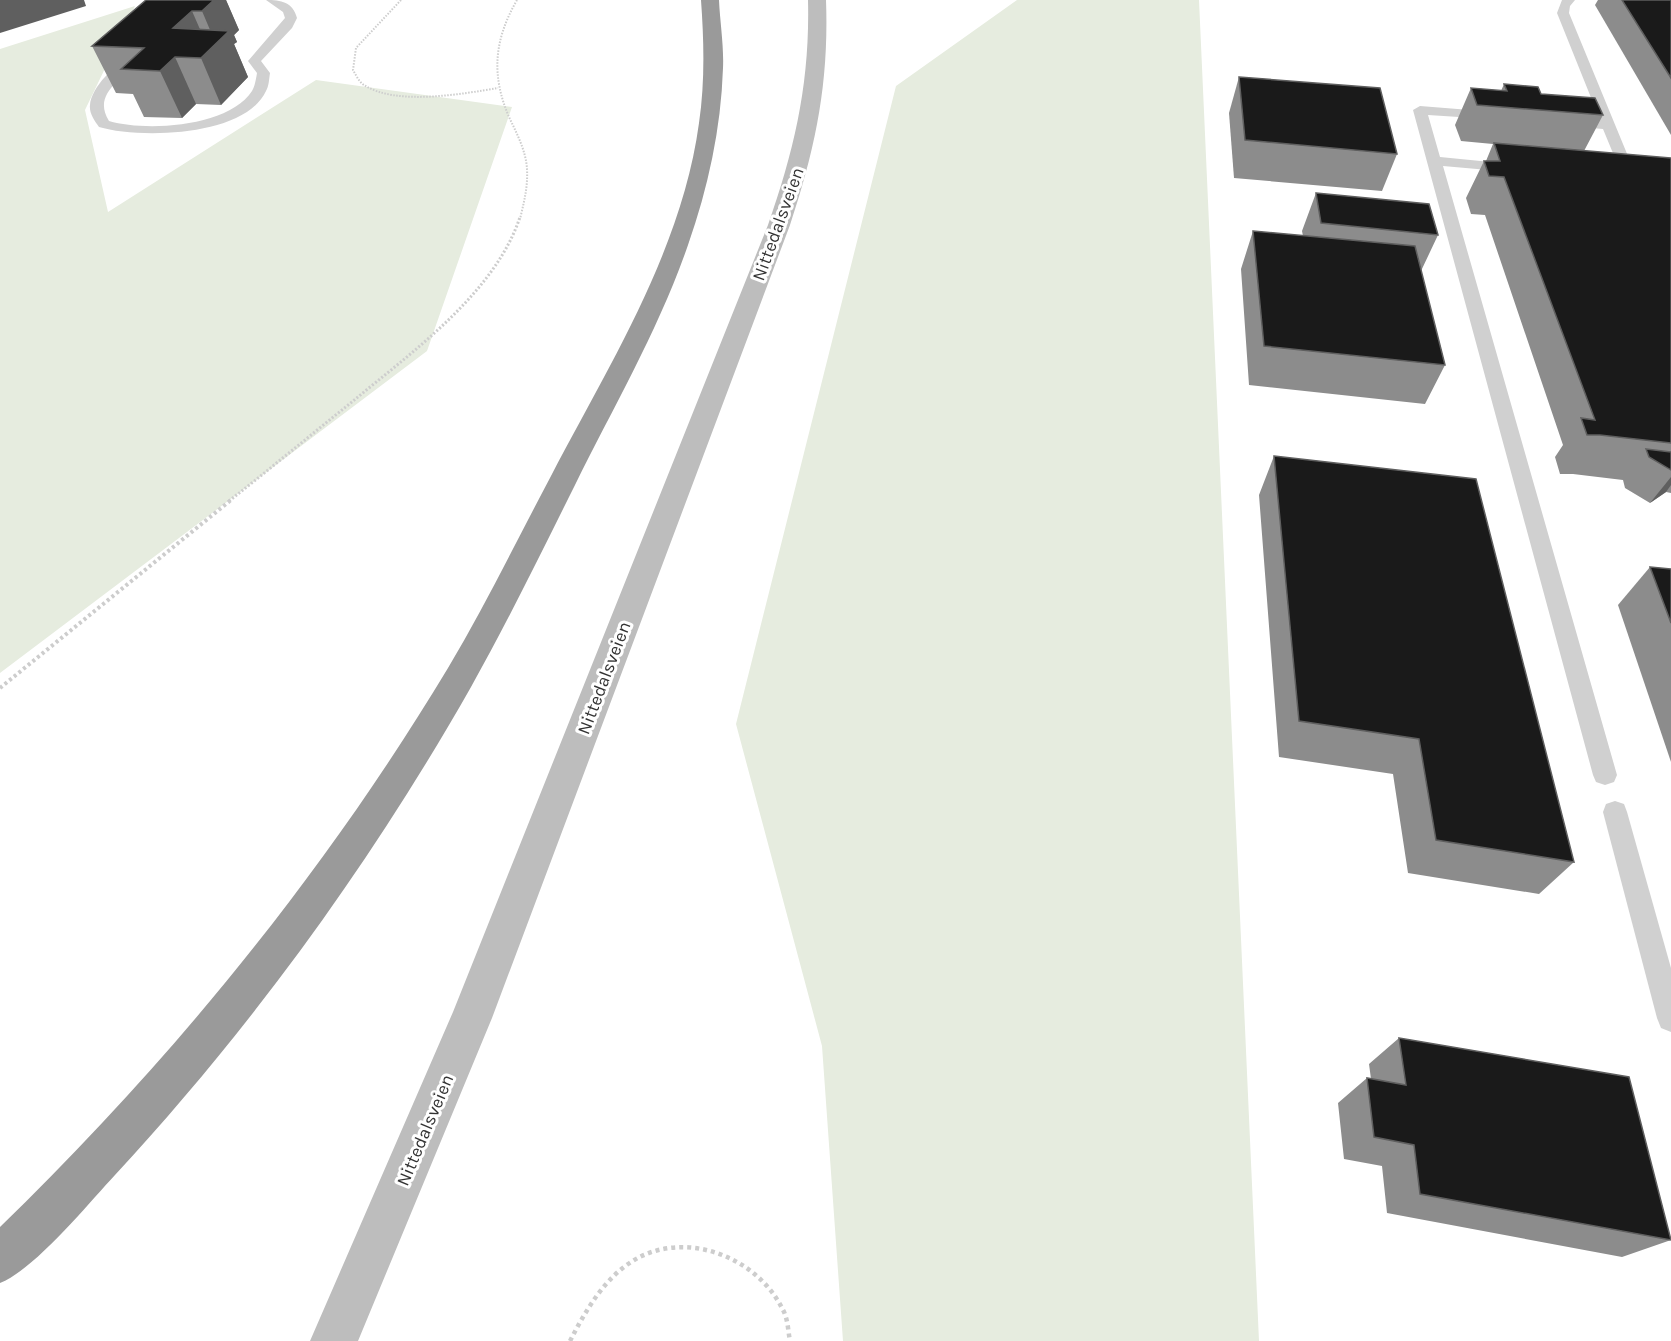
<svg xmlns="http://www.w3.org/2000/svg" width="1671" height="1341" viewBox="0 0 1671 1341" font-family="Karla,sans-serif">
	<rect width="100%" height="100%" fill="#fff"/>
	<!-- green -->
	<g fill="#e6ecdf">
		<path d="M1017,0h182l60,1341h-416l-21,-295 -86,-322 160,-638z"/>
		<path d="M135,6l-50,104 23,102 208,-132 196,27 -85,244 -427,322v-624z"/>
	</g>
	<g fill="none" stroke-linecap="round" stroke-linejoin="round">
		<!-- path-far3 -->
		<g stroke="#cdcdcd" stroke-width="2" stroke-dasharray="1.5 1.5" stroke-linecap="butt">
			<path d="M401,0l-45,48 -3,22c3,5 6,12 11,15 32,21 98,9 134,3"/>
			<path d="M517,0c-23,40 -26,75 -8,117 8,17 17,34 18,52 1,18 -3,33 -7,50"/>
		</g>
		<!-- path-far2 -->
		<path stroke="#cdcdcd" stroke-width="3" stroke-dasharray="2 2" stroke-linecap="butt" d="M229,501c42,-33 83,-67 124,-100 59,-49 142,-108 167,-184"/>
		<!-- path-far1 -->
		<path stroke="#cdcdcd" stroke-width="4" stroke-dasharray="3 3" stroke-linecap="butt" d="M0,688l231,-188"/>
		<!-- path -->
		<path stroke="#cdcdcd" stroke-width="4.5" stroke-dasharray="4 4" stroke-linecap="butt" d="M570,1341c15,-29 33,-61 61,-79 52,-34 126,-6 152,48 5,9 5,21 7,31"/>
		<!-- lane -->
		<g fill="#d0d0d0" fill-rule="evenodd">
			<path d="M266,0c15,0 27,2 31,18l-5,10 -31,33 9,12c-1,6 -1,13 -4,18 -21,46 -127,48 -167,36 -5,-7 -10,-14 -9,-22 1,-17 26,-43 41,-47l6,4c-15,18 -45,32 -28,59 37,11 120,6 143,-30 3,-5 4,-12 5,-18l-9,-12 37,-43 -2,-6z"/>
			<path d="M1562,0h13l-5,6 -1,7 68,165 -2,3 -8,1 -7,-4 2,-3 -19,-46 -35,-3 -7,-4 7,-4 32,2 -43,-107z"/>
			<path d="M1420,106l75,6v6l-5,1 -62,-4 12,42 71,7 7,4 -7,4 -68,-6 174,609 -3,7 -9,3 -9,-3 -3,-7 -180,-665z"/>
			<path d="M1615,801l9,3 3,8 44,156v64l-10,-4 -4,-10 -54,-206 3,-8z"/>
		</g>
		<!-- secondary -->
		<path fill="#bdbdbd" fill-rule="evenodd" d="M808,0h18c3,82 -10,147 -36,225l-298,793 -134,323h-48l143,-329 315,-787c27,-77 42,-143 40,-225z"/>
		<!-- highway -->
		<path fill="#9a9a9a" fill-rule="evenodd" d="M701,0h18c1,22 5,46 4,68 -2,61 -15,120 -35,177 -29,84 -74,161 -113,240 -34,68 -67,136 -104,202 -100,176 -219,340 -356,488 -28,30 -80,94 -115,108v-56c172,-167 324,-353 448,-559 37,-62 69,-128 103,-192 58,-111 131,-226 148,-353 6,-41 5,-81 2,-123z"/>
	</g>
	<!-- wall -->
	<g fill="#8c8c8c">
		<path d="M146,0h80l13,30 -5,5 3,7 -3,2 14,33 -27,28 -25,-1 -14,14 -38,-1 -11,-23 -17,-1 -24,-47z"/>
		<path d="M1598,0h73v135l-76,-130z"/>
		<path d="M1239,77l158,77 -15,37 -148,-13 -5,-65z"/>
		<path d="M1504,84l37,10 62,21 -19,36 87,7v335l-5,-1 -16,11 -25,-15 -2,-8 -50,-6h-13l-5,-17 8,-12 -78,-230 -14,-1 -5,-16 18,-37h2l7,-17 -32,-3 -6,-16 16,-37 30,3z"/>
		<path d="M1316,193l122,42 -17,36 24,94 -20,39 -176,-19 -8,-116 12,-38 50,5 -1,-5z"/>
		<path d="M1274,456l300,406 -35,32 -131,-21 -15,-99 -114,-17 -20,-262z"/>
		<path d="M1650,567l21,2v193l-53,-157z"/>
		<path d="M1399,1038l272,202 -49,17 -235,-44 -5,-47 -38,-7 -6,-56 29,-25 4,1 -2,-15z"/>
	</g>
	<!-- shaded-wall -->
	<g fill="#5f5f5f">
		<path d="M0,0h84l2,6 -86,27z"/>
		<path d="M210,0h16l13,30 -5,5 3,7 -3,2 14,33 -27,28 -20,-47 -28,-30 19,-17 17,39 7,-6 -14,-33z"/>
		<path d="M175,57l21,47 -14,14 -22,-47z"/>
		<path d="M1671,477v8l-5,7 -16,11z"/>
	</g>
	<!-- building -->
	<g fill="#1a1a1a" stroke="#5f5f5f" stroke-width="1.5">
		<path d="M146,0h68l-12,11h-10l-19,17 56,3 -28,27 -26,-1 -15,14 -39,-2 23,-21 -52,-2z"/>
		<path d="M1622,0h49v78z"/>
		<path d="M1239,77l141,11 17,66 -152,-14z"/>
		<path d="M1504,84l34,3 3,7 54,4 8,17 -126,-10 -6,-17 36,3z"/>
		<path d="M1494,143l177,15v285l-71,-8h-13l-6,-17 14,2 -91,-243 -15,-1 -5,-15h16z"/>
		<path d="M1316,193l113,11 9,31 -117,-12z"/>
		<path d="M1253,231l162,15 30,119 -181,-19z"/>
		<path d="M1646,449l25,3v18l-22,-13z"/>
		<path d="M1274,456l202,23 98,383 -138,-22 -17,-101 -120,-18z"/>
		<path d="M1650,567l21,2v54z"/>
		<path d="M1399,1038l230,39 42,163 -251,-46 -6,-49 -40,-8 -7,-59 39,7z"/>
	</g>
	<g text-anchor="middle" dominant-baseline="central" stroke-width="6" stroke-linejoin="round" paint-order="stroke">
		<!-- street labels -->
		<g font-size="18" fill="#333" stroke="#fff">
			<text transform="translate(778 224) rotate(-70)">Nittedalsveien</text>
			<text transform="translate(604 678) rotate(-69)">Nittedalsveien</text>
			<text transform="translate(425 1130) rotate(-67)">Nittedalsveien</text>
		</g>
	</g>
</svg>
